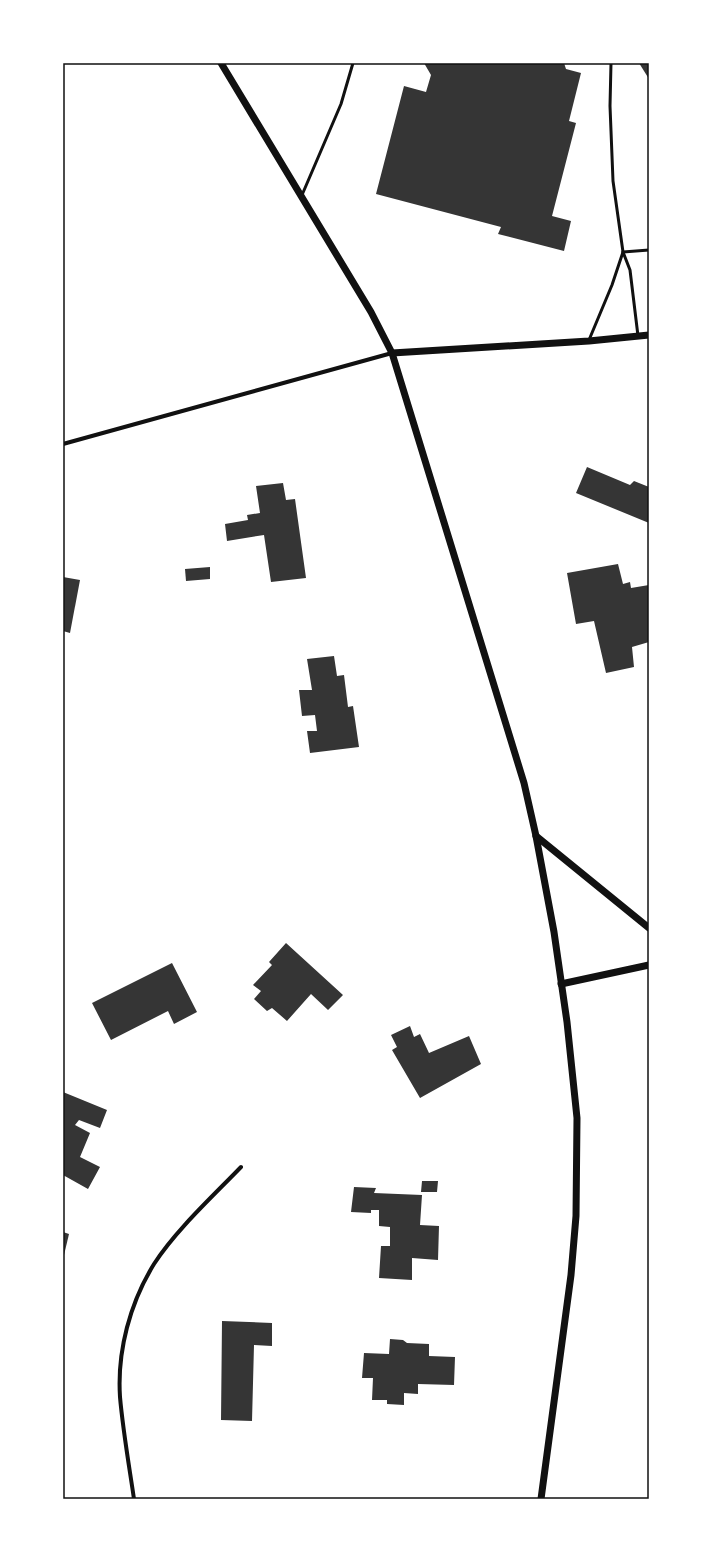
<svg xmlns="http://www.w3.org/2000/svg" width="712" height="1562" viewBox="0 0 712 1562" font-family="'Roboto Serif',serif">
	<rect width="100%" height="100%" fill="#fff"/>
	<!-- building -->
	<g fill="#353535">
		<path d="M424,63h140l2,6 15,4 -12,48 7,2 -24,93 19,5 -7,30 -66,-17 3,-7 -125,-33 28,-108 22,6 5,-17z"/>
		<path d="M639,63h10v16z"/>
		<path d="M587,467l43,18 4,-4 15,6v36l-73,-30z"/>
		<path d="M283,483l3,17 9,-1 11,79 -35,4 -7,-47 -37,6 -2,-17 23,-4 -1,-5 13,-2 -4,-27z"/>
		<path d="M618,564l5,20 7,-2 1,6 18,-3v57l-17,5 2,20 -28,6 -12,-52 -18,3 -9,-51z"/>
		<path d="M210,567v12l-24,2 -1,-12z"/>
		<path d="M63,577l17,3 -10,53 -7,-2z"/>
		<path d="M334,656l3,20 7,-1 4,32 5,-1 6,41 -49,6 -3,-22h10l-2,-16 -13,1 -3,-26h13l-5,-31z"/>
		<path d="M286,943l57,52 -15,15 -17,-16 -24,27 -15,-13 -5,3 -13,-12 7,-8 -8,-6 19,-20 -3,-3z"/>
		<path d="M172,963l25,49 -23,12 -6,-13 -57,29 -19,-37z"/>
		<path d="M410,1026l4,11 6,-3 9,19 40,-17 12,28 -61,34 -28,-48 5,-3 -6,-12z"/>
		<path d="M63,1092l44,18 -7,18 -21,-8 -4,5 15,8 -10,24 20,10 -12,22 -25,-14z"/>
		<path d="M422,1181h16l-1,11h-16z"/>
		<path d="M354,1187l22,1 -2,5 48,2 -2,30 19,1 -1,34 -26,-2v22l-33,-2 2,-32h9v-19l-11,-1v-16h-8v3l-20,-1z"/>
		<path d="M63,1232l6,2 -5,21h-1z"/>
		<path d="M222,1321l50,2v23l-18,-1 -2,76 -31,-1z"/>
		<path d="M390,1339l13,1 4,3 22,1v12l26,1 -1,28 -36,-1v10l-14,-1v12l-17,-1v-4h-15l1,-22h-11l2,-25 25,1z"/>
	</g>
	<g fill="none" stroke-linecap="round" stroke-linejoin="round">
		<!-- service -->
		<g stroke="#111" stroke-width="3">
			<path d="M611,63l-1,43 3,75 10,71 7,18 8,66"/>
			<path d="M302,195l39,-91 12,-41"/>
			<path d="M623,252l26,-2"/>
			<path d="M589,340l23,-55 11,-33"/>
		</g>
		<!-- minor -->
		<g stroke="#111" stroke-width="4">
			<path d="M63,444l329,-91"/>
			<path d="M134,1499c-5,-34 -11,-68 -14,-102 -3,-46 10,-94 34,-133 22,-34 59,-68 87,-97"/>
		</g>
		<!-- tertiary -->
		<g stroke="#111" stroke-width="7">
			<path d="M221,63l150,249 21,41 132,430 12,53 18,96 13,90 10,96 -1,98 -5,59 -30,224"/>
			<path d="M392,353l197,-12 60,-6"/>
			<path d="M536,836l113,92"/>
			<path d="M561,984l88,-19"/>
		</g>
	</g>
	<!-- border -->
	<rect width="712" height="1562" fill="none" stroke="#ffffff" stroke-width="128"/>
	<rect x="64" y="64" width="584" height="1434" fill="none" stroke="#111" stroke-width="1.5"/>
</svg>
